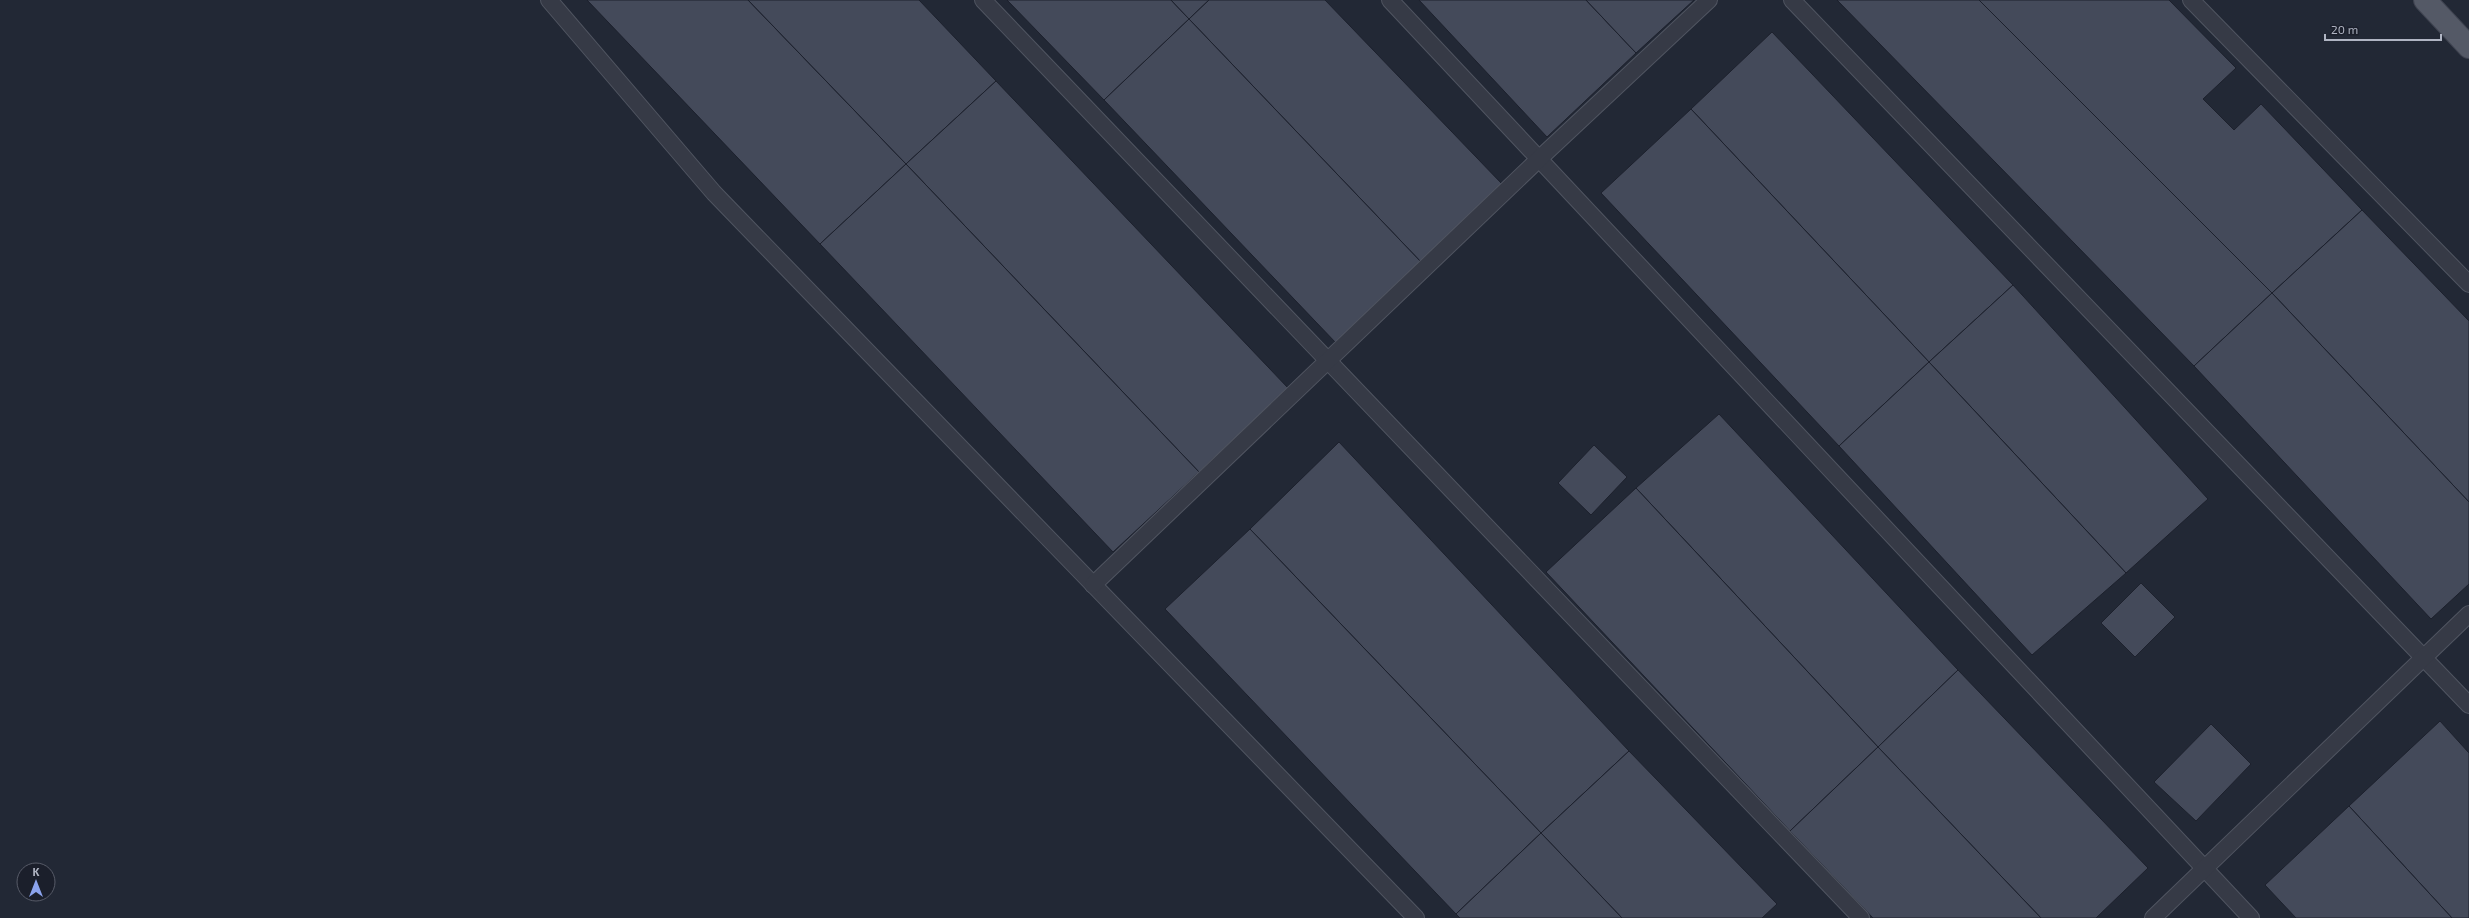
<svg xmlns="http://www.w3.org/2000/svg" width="2469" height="918" viewBox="0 0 2469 918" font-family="'Exo 2',sans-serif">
	<rect width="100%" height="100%" fill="#222835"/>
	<!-- building -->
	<g fill="#444a5a" stroke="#1d212d">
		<path d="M587,0h161l158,164 -86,80z"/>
		<path d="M748,0h171l77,81 -90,83z"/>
		<path d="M1007,0h164l18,19 -85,81z"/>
		<path d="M1171,0h38l-20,19z"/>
		<path d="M1209,0h116l177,184 -81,78 -232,-243z"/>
		<path d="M1419,0h167l50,53 -89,84z"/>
		<path d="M1586,0h108l-58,53z"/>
		<path d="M1837,0h142l293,293 -78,73z"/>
		<path d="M1979,0h190l67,68 -33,31 31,31 27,-26 101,106 -90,83z"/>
		<path d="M1189,19l232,243 -85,81 -232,-243z"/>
		<path d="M1772,32l241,253 -84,77 -238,-253z"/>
		<path d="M996,81l292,307 -89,84 -293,-308z"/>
		<path d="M1691,109l238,253 -90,84 -238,-253z"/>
		<path d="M906,164l293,308 -86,80 -293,-308z"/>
		<path d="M2362,210l107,111v181l-197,-209z"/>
		<path d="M2013,285l195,214 -82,74 -197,-211z"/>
		<path d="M2272,293l197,209v82l-38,35 -237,-253z"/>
		<path d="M1929,362l197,211 -94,82 -193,-209z"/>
		<path d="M1719,414l239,256 -80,77 -242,-259z"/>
		<path d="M1339,442l290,309 -88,82 -291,-304z"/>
		<path d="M1594,445l33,32 -36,38 -33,-32z"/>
		<path d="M1636,488l242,259 -88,84 -244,-259z"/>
		<path d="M1250,529l291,304 -85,81 -291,-305z"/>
		<path d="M2141,583l34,34 -40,40 -34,-34z"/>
		<path d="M1958,670l190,198 -52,50h-55l-163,-171z"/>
		<path d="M2440,721l29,32v165h-17l-103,-112z"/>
		<path d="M2211,724l40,40 -55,57 -42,-39z"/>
		<path d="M1878,747l163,171h-168l-83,-87z"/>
		<path d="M1629,751l148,153 -15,14h-140l-81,-85z"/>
		<path d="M2349,806l103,112h-156l-31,-33z"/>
		<path d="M1541,833l81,85h-162l-4,-4z"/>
	</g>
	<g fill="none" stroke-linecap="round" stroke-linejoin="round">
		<defs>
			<g id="service">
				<path d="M549,0l165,193 702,725"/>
				<path d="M983,0l878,918"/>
				<path d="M1390,0l861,918"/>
				<path d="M1792,0l677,705"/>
				<path d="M2191,0l278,284"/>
				<path d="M1093,585l447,-427 169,-158"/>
				<path d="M2153,918l316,-304"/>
			</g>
			<path id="primary" d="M2425,0l44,47"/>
		</defs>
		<!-- service casing -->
		<use href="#service" stroke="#505561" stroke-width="18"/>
		<!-- primary casing -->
		<use href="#primary" stroke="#3f4350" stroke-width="24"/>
		<!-- service -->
		<use href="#service" stroke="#363a46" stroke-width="16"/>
		<!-- primary -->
		<use href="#primary" stroke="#545966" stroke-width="22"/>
	</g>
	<!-- north arrow -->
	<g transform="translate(36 882)"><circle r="19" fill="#1b1f2b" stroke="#575b68"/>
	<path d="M0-3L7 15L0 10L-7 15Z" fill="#8ba3ed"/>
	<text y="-6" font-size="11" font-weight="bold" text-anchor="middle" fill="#b0b5c3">K</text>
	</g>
	<!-- scale -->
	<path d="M2325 34v6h116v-6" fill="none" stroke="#b0b5c3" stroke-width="2"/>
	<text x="2331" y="34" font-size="12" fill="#b0b5c3" stroke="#1b1f2b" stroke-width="3" paint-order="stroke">20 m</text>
</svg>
